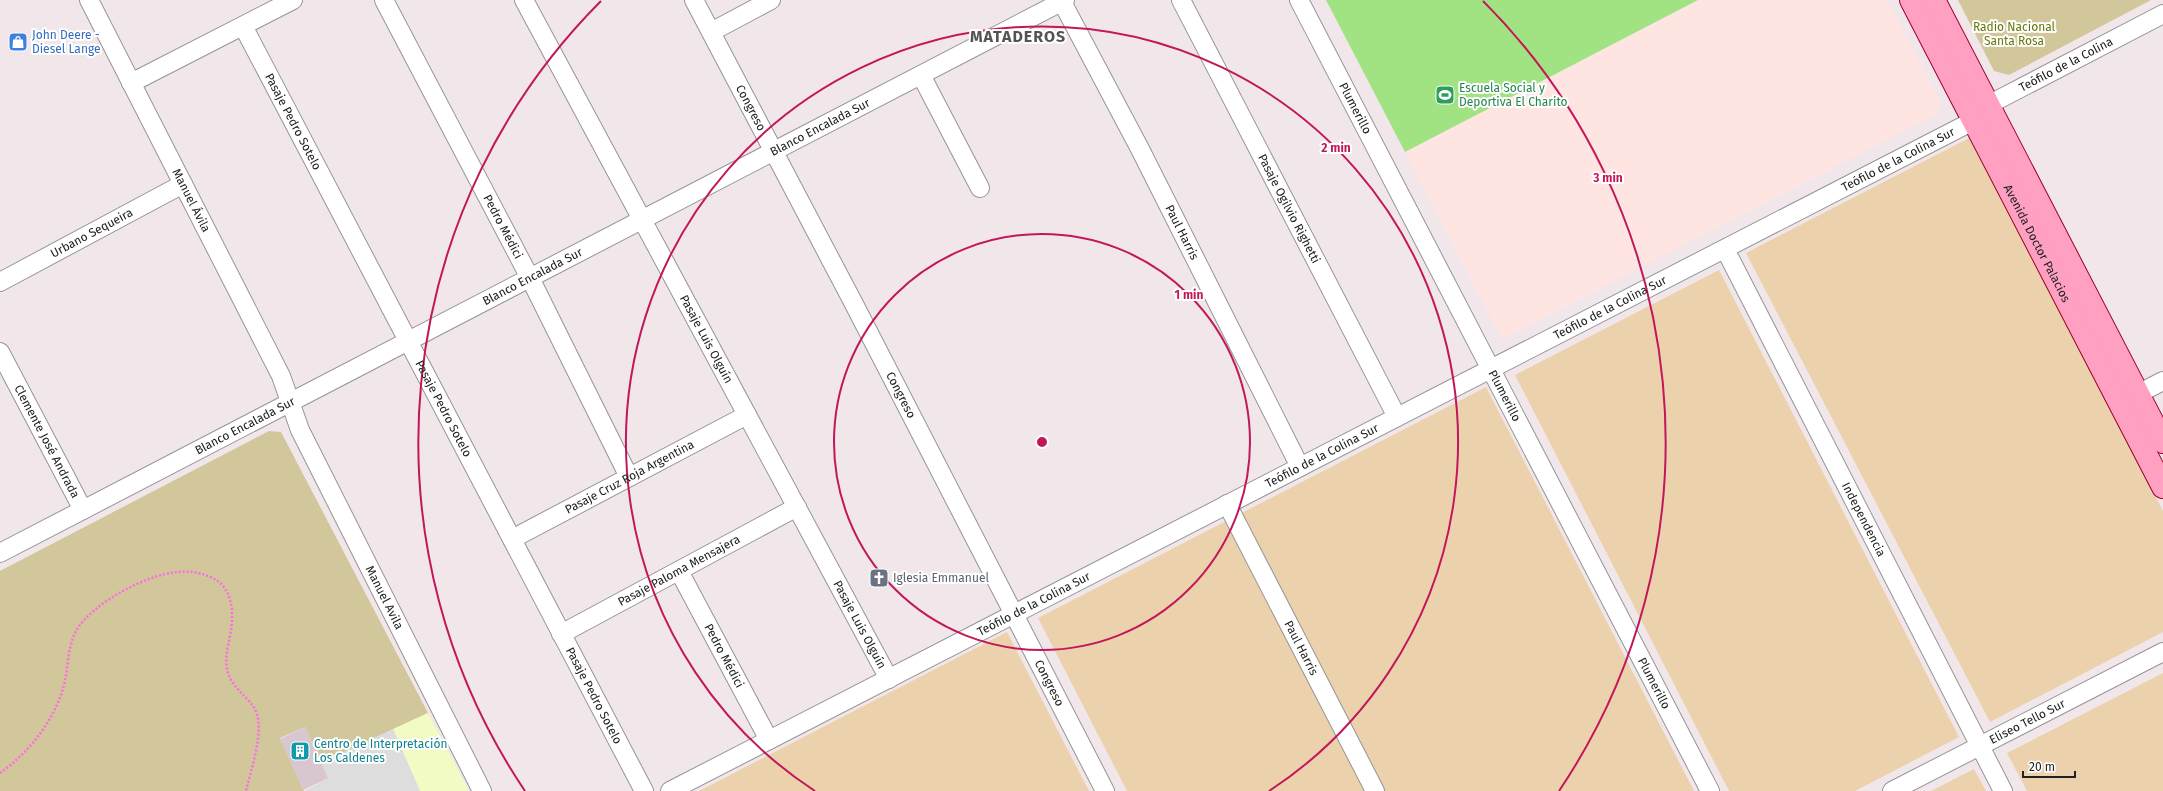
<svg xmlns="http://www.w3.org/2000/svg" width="2163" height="791" viewBox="0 0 2163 791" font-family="'Fira Sans',sans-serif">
	<rect width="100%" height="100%" fill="#f1e7ea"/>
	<!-- education -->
	<path fill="#ffe5e2" d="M1698,0h189l53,102 -5,13 -433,224 -97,-187z"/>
	<!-- grass -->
	<g fill="#ecd2ac">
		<path d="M1969,138l194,373v121l-173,90 -244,-469z"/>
		<path d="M1719,270l240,467 -104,54h-126l-214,-416z"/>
		<path d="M1486,387l208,404h-567l-89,-173z"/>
		<path d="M1007,632l82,159h-390z"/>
		<path d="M2163,673v118h-136l-20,-38z"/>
		<path d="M1974,769l12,22h-55z"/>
	</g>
	<!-- forest -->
	<g fill="#d2c69b">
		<path d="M1958,0h193l-142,75 -15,-4z"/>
		<path d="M269,431l12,1 147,281 -107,50 -16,-36 -25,11 24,53h-304v-220z"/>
	</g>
	<!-- park -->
	<path fill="#f3fbc4" d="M428,713l41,78h-49l-27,-62z"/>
	<!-- pitch -->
	<path fill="#a1e283" d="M1326,0h372l-293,152z"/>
	<!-- parking -->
	<path fill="#ddd" d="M393,729l27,62h-116l24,-13 -7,-15z"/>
	<!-- building -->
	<path fill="#d8c7d0" d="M305,727l23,51 -25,12 -23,-51z"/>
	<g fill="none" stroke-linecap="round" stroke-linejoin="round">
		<defs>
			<g id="minor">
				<path id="s1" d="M89,0l192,376 19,54 182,361"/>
				<path id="s2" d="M384,0l146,278 99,199"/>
				<path id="s3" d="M524,0l365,679"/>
				<path id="s4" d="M694,0l160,304 251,487"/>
				<path id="s5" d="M1061,0l79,149 160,318"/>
				<path id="s6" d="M1181,0l216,417"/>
				<path id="s7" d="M1299,0l411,791"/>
				<path id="s8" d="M243,26l401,765"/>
				<path d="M711,32l60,-32"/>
				<path d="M921,75l59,113"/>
				<path d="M131,83l162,-83"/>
				<path id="s9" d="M1725,249l278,542"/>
				<path id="s10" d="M0,282l183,-98"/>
				<path id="s11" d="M0,352l83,158"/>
				<path d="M2126,400l37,-19"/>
				<path id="s12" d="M1227,504l148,287"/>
				<path id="s13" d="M512,539l235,-124"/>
				<path id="s14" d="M0,553l1065,-553"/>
				<path id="s15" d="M679,571l90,169"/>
				<path id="s16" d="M561,634l236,-127"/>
				<path id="s17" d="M670,791l1303,-670 15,-16 175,-91"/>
				<path id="s18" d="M1892,791l271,-139"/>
			</g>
			<g id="major">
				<path id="s19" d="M1911,0l252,487"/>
				<path d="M1934,0l229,442"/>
			</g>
		</defs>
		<!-- minor casing -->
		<use href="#minor" stroke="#959595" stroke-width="20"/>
		<!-- major casing -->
		<use href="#major" stroke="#9d0028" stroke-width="24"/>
		<!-- path -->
		<path stroke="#fe6be4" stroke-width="2.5" stroke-dasharray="2 2" stroke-linecap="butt" d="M0,773c30,-21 57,-56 65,-92 3,-16 3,-35 11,-50 15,-27 71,-57 102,-59 11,-1 21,0 32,5 17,6 23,24 22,42 0,16 -8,34 -5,50 3,16 17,25 26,37 14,20 -2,63 -7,85"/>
		<!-- minor -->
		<use href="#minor" stroke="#fff" stroke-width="18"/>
		<!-- major -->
		<use href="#major" stroke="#ff9fc1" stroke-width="22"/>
	</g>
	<!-- distance rings -->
	<g fill="none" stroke="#c2185b" stroke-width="2">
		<circle cx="1042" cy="442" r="208"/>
		<path d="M815 791A416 416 0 1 1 1269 791"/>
		<path d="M525 791A624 624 0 0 1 601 1M1483 1A624 624 0 0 1 1559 791"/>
	</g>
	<!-- icons -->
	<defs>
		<symbol id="shop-square" viewBox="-11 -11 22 22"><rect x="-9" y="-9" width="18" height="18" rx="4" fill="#3f7fe0" stroke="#fff"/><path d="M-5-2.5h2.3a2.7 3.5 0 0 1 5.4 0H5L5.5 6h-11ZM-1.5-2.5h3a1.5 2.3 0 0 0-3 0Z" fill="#fff"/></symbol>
		<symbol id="stadium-square" viewBox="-11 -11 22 22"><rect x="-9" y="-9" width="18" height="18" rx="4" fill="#2e9e5b" stroke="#fff"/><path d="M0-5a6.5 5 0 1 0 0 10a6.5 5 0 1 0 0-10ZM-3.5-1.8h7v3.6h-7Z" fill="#fff"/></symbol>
		<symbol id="church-square" viewBox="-11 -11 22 22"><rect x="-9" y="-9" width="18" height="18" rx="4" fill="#6b7280" stroke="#fff"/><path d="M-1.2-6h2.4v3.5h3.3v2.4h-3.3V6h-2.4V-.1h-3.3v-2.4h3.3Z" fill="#fff"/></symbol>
		<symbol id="building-square" viewBox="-11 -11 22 22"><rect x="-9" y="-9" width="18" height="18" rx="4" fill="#0f9aa8" stroke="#fff"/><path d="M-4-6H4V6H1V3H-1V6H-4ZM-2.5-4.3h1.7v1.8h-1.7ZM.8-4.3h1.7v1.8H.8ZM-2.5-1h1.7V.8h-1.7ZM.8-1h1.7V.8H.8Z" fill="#fff"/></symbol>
	</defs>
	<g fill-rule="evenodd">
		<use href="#shop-square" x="7" y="31" width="22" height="22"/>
		<use href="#stadium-square" x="1434" y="84" width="22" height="22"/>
		<use href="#church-square" x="868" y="567" width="22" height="22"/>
		<use href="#building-square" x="289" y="740" width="22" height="22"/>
	</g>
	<g text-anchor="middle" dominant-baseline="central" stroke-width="4" stroke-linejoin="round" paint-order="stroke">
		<!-- park labels -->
		<g font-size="12" fill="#687909" stroke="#fff">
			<text x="2014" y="27">Radio Nacional<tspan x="2014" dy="14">Santa Rosa</tspan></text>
		</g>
		<!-- shop labels -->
		<g font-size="12" fill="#366cbe" stroke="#fff" text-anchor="start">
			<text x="32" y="35">John Deere -<tspan x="32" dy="14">Diesel Lange</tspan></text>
		</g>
		<!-- street labels -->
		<g font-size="12" fill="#212121" stroke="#fff">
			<text stroke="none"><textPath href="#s17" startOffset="1575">Teófilo de la Colina</textPath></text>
			<text stroke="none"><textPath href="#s4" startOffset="122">Congreso</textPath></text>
			<text stroke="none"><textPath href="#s7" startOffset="122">Plumerillo</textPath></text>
			<text stroke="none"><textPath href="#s8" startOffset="108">Pasaje Pedro Sotelo</textPath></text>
			<text stroke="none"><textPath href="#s14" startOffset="924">Blanco Encalada Sur</textPath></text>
			<text stroke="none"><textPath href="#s17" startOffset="1381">Teófilo de la Colina Sur</textPath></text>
			<text stroke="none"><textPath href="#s1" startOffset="225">Manuel Ávila</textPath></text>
			<text stroke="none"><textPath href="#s6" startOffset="235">Pasaje Ogilvio Righetti</textPath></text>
			<text stroke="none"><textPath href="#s2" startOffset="256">Pedro Médici</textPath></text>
			<text stroke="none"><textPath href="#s10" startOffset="104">Urbano Sequeira</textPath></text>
			<text stroke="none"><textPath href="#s5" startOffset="262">Paul Harris</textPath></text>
			<text stroke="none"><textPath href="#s19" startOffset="274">Avenida Doctor Palacios</textPath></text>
			<text stroke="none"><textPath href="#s14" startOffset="600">Blanco Encalada Sur</textPath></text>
			<text stroke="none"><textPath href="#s17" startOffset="1057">Teófilo de la Colina Sur</textPath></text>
			<text stroke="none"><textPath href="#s3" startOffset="385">Pasaje Luis Olguín</textPath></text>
			<text stroke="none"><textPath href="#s4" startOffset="446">Congreso</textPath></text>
			<text stroke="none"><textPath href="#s7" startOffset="446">Plumerillo</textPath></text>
			<text stroke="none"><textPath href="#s8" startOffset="432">Pasaje Pedro Sotelo</textPath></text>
			<text stroke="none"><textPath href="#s14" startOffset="276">Blanco Encalada Sur</textPath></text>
			<text stroke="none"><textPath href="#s11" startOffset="101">Clemente José Andrada</textPath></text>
			<text stroke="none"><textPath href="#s17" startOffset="733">Teófilo de la Colina Sur</textPath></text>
			<text stroke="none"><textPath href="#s13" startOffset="133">Pasaje Cruz Roja Argentina</textPath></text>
			<text stroke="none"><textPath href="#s9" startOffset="304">Independencia</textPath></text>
			<text stroke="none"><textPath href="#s16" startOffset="134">Pasaje Paloma Mensajera</textPath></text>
			<text stroke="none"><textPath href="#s1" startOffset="667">Manuel Avila</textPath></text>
			<text stroke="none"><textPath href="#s17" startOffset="409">Teófilo de la Colina Sur</textPath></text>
			<text stroke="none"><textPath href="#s3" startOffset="709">Pasaje Luis Olguín</textPath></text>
			<text stroke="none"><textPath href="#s12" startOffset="162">Paul Harris</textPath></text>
			<text stroke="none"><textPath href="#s15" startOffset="96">Pedro Médici</textPath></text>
			<text stroke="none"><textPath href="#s4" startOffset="770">Congreso</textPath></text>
			<text stroke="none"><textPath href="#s7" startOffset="770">Plumerillo</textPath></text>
			<text stroke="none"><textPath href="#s8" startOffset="756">Pasaje Pedro Sotelo</textPath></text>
			<text stroke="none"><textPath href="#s18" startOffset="152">Eliseo Tello Sur</textPath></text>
		</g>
		<!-- leisure labels -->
		<g font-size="12" fill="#27864d" stroke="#fff" text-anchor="start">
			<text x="1459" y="88">Escuela Social y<tspan x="1459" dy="14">Deportiva El Charito</tspan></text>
		</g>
		<!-- worship labels -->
		<g font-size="12" fill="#5b616d" stroke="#fff" text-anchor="start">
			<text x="893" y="578">Iglesia Emmanuel</text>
		</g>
		<!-- culture labels -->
		<g font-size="12" fill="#0d838f" stroke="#fff" text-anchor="start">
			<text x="314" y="744">Centro de Interpretación<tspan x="314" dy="14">Los Caldenes</tspan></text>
		</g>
		<!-- district labels -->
		<g font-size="16" font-weight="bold" letter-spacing="1" fill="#545454" stroke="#fff">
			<text x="1018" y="36">MATADEROS</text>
		</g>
	</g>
	<circle cx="1042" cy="442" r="6" fill="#c2185b" stroke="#fff" stroke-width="2"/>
	<g font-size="12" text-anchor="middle" font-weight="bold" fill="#c2185b" stroke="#fff" stroke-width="4" stroke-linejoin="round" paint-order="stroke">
		<text x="1336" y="152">2 min</text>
		<text x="1608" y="182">3 min</text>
		<text x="1189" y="299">1 min</text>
	</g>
	<!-- scale -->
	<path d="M2023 771v6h52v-6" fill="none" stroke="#212121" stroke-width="2"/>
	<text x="2029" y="771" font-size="12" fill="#212121" stroke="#ffffff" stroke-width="3" paint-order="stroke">20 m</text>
</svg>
